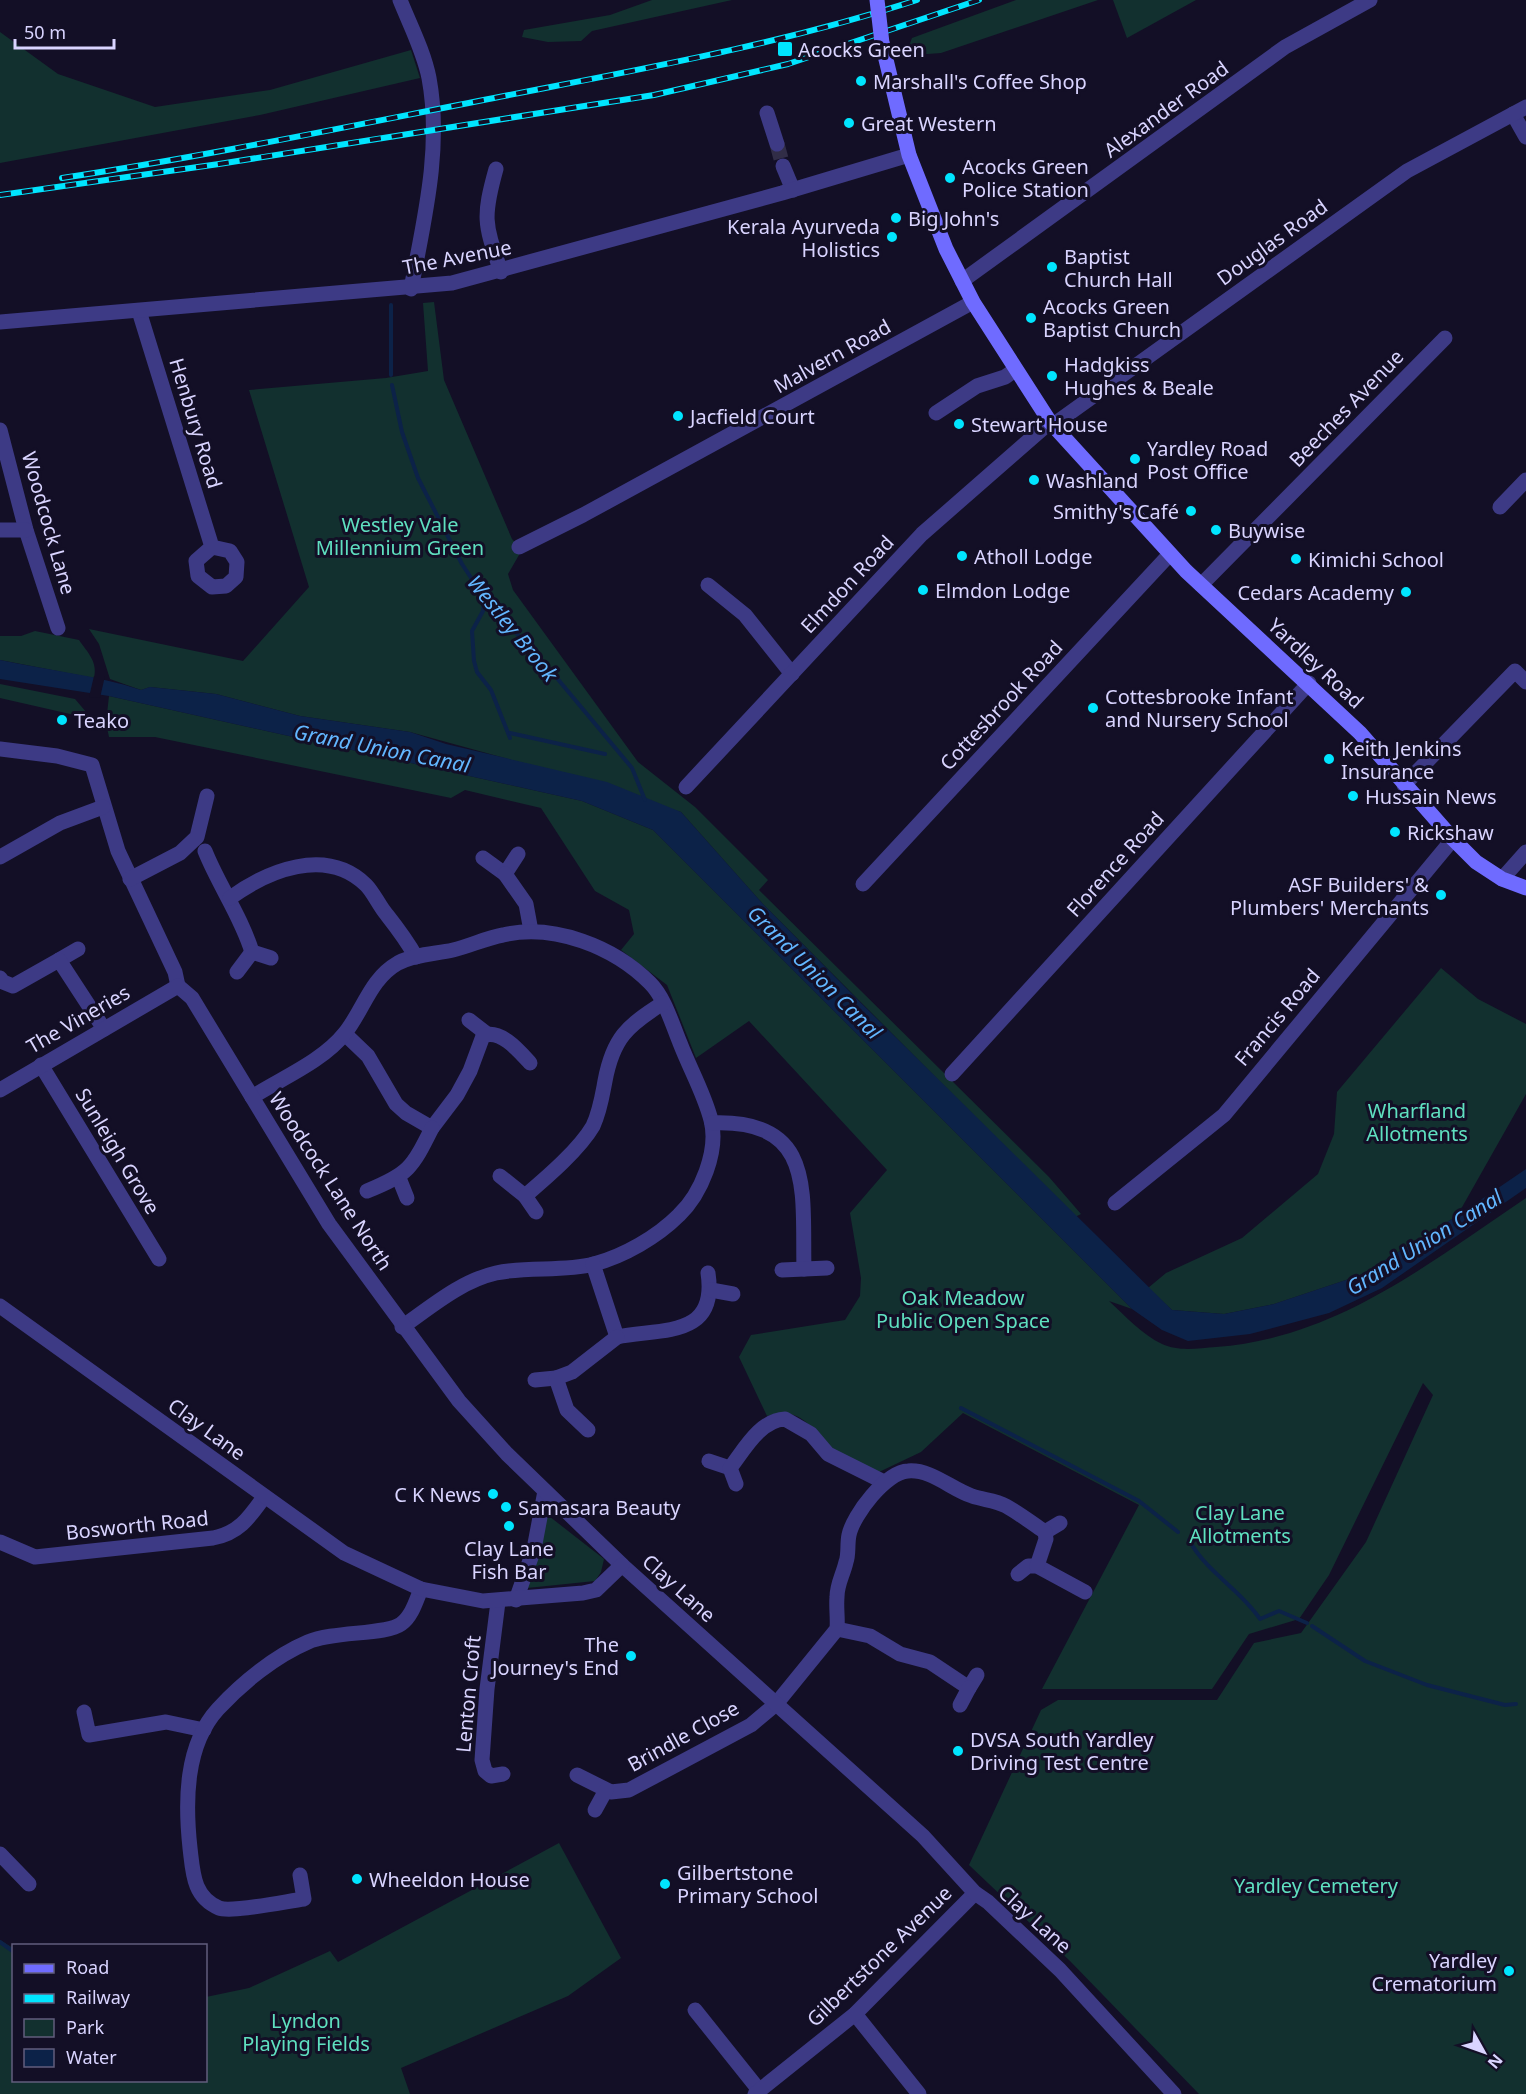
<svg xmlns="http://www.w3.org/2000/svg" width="1526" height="2094" viewBox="0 0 1526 2094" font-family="'Noto Sans',sans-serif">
	<rect width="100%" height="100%" fill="#130f26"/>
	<!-- green -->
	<g fill="#12302f">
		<path d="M652,0h80l-140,31 -11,10 -33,1 -26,-5 2,-7 86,-15z"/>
		<path d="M1016,0h82l-157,53 -27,2 -5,-9 3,-8z"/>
		<path d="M1113,0h83l-69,38z"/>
		<path d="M0,32l58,42 97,33 115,-17 141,-40 9,28 -160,37 -260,48z"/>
		<path d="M434,302l10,78 68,159 7,8v8l-11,19 5,16 125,172 57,45 73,73 -9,10 290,287 32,37 -6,3 -313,-314 -81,-91 -162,-50 -109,-30 -110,-16 -84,-22 -66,-7 -9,3 -31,-11 -11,-35 -10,-15 154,32 66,-74 -60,-197 137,-12 42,-7 -5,-68z"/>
		<path d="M35,631l44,9c9,13 19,22 15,38l-94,-18v-24h21z"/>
		<path d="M0,684l75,15 17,20 -92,-21z"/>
		<path d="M109,696l473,105 71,29 479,479 -23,-8c15,14 34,34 53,43 17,8 37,4 54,3 121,-9 213,-84 310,-149v896h-327l-129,-133 -101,-96 72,-155 17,-10h159l37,-57 47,-10 65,-91 67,-147 -10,-12 -94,192 -30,44 -50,15 -37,55h-170l97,-184 -176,-92 -42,39 -42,20c-14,-7 -35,-13 -46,-23 -23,-20 -31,-44 -66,-33l-28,-59 12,-22 94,-15 15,-24 1,-18 -11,-65 37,-43 -138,-149 -53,37 -29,-73 -46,-35 13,-16 -5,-24 -34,-19 -54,-83 -76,-18 -14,8 -296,-61h-46l-3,-14z"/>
		<path d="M1441,968l37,31 48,25v70l-69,122 -96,59 -87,29 -50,10 -52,-4 -24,-22 18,-15 76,-35 76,-64 16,-40 3,-42z"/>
		<path d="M545,1513l59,46 -3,13 -6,9 -68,7z"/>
		<path d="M559,1843l62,115 -53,38 -167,72 9,26h-410v-154l13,8 1,132h192v-83l43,-9 81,-37 8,11z"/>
	</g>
	<!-- water -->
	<path fill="#0c2248" d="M0,660c46,10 97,15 141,30l9,-3 66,7 84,22 110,16 36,12 161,38 74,30 81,91 99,100 311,307 52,4 50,-10 87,-29 96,-59 69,-47v19l-144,100 -53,25 -79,21 -62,7 -26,-11 -30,-21 -479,-479 -71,-29 -473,-105 -109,-17z"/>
	<!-- pier -->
	<path fill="#130f26" d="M94,676h11l-5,22 -11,-1z"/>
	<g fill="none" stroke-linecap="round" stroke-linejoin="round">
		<!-- stream -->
		<g stroke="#0c2248" stroke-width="4">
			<path d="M391,375v-70"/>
			<path d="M392,385l10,47 16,46 44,86 23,35 66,72 81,97 13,32"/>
			<path d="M484,599l-1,12 -11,20 2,30 3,11 14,18 19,48"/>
			<path d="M510,733l95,21"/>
			<path d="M961,1408l178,93 39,31"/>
			<path d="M1189,1540c18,33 51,49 71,79l19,-8 28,12"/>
			<path d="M1312,1626l53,35 62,24 78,20 11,-1"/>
			<path d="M0,1942l14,10"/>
		</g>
		<!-- minor-tunnel -->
		<path stroke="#312d47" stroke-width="15" stroke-dasharray="15 8" stroke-linecap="butt" d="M777,144l6,22"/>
		<!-- minor -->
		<g stroke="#3d3a85" stroke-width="15">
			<path d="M400,0c10,25 24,52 29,78 13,70 -5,142 -18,211"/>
			<path d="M767,113l10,31"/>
			<path d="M1513,114l13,23"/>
			<path d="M783,166l10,24"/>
			<path d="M496,169c-14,50 -11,55 5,103"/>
			<path d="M962,281l323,-234 85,-47"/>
			<path d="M139,311l73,236 18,4 7,11 -1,15 -10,9 -14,1 -14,-11 -2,-15 16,-14"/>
			<path d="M0,322l452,-39 330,-90 127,-38"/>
			<path d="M936,413l41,-27 28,-9 10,-7"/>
			<path d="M1053,425l354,-254 119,-64"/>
			<path d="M0,430l26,100 32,98"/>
			<path d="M1500,507l26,-27"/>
			<path d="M0,530h26"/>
			<path d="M519,547l64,-32 390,-213"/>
			<path d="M708,585l37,30 47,59"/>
			<path d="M1201,585l244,-247"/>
			<path d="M0,749l57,7 35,9 26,86 57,121 3,14"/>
			<path d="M1404,785l111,-114 11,11"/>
			<path d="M686,787l236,-253 128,-112"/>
			<path d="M205,851c14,35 36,65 47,101"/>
			<path d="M0,857l60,-34 43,-16"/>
			<path d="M483,858l22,16 13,-20"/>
			<path d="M505,874l21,30 5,27"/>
			<path d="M130,879l50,-26 17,-16 10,-41"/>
			<path d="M1502,879l24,-27"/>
			<path d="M863,884l307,-330"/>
			<path d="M230,898c37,-27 96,-52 136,-13 8,8 13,21 21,30 11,14 20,26 29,42"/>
			<path d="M59,960l19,-11"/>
			<path d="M237,972l15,-20 19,6"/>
			<path d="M0,978l3,4 10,4 46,-26 45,69"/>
			<path d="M469,1020l18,14"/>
			<path d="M345,1034l23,22 28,48 10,9 26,15 25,-33 13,-24 13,-35c17,-8 37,16 47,27"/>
			<path d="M41,1065l118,194"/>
			<path d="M952,1074l357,-391"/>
			<path d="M252,1097c30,-19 71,-36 93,-64 19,-24 25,-54 53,-70 17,-9 37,-9 55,-13 17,-4 33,-12 50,-15 51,-12 111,12 147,48 15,15 22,41 30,60 10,26 24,50 31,77 8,31 -10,74 -32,95 -22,22 -55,41 -85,49 -31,8 -66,2 -98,9 -35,8 -64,33 -94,54"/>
			<path d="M712,1123c104,-4 90,69 92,146"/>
			<path d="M500,1176l25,20"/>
			<path d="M399,1178l8,20"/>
			<path d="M367,1191c42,-17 45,-23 65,-63"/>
			<path d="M1115,1203l109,-88 229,-276"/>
			<path d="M536,1212l-11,-16c21,-18 54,-46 68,-70 7,-15 9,-29 12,-45 8,-43 22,-55 58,-78"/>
			<path d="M593,1264l24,73c43,-9 101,2 91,-64"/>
			<path d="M782,1270l45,-2"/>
			<path d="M711,1290l22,4"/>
			<path d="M535,1380l21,-2"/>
			<path d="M588,1430l-21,-20 -11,-32 16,-6 45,-35"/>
			<path d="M709,1461l21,7"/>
			<path d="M736,1484l-6,-16c14,-18 30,-48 55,-49l26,15 17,20 56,28"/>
			<path d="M1045,1532l15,-9"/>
			<path d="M0,1542l35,15 178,-19c26,-5 36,-20 51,-41"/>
			<path d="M1018,1574l10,-8h9l48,26"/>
			<path d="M516,1600l18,-51 11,-58"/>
			<path d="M498,1602l-11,87 -5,71 3,11 6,5 12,-2"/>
			<path d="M837,1629l33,7 30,18 30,8 39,26 8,-13"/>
			<path d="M960,1705l9,-17"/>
			<path d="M84,1712l5,23 77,-13 38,8"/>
			<path d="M577,1775l34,17 18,-2 122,-65 25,-21 61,-75c1,-11 -1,-21 0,-32 0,-13 6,-22 9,-35 3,-8 1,-18 3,-27 4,-20 37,-63 59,-64 23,-2 43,18 64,25 11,4 23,4 34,10 14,8 26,17 39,26l1,7 -9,27"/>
			<path d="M595,1810l11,-20"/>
			<path d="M0,1854l29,30"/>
			<path d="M300,1875l4,24c-16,2 -73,14 -85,9 -26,-11 -26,-35 -29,-60 -5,-46 -5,-103 28,-139 24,-26 57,-53 90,-67 25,-11 78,-7 93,-18 11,-8 15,-23 20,-35"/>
			<path d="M695,2010l64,80"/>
			<path d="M855,2014l64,80"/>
			<path d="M755,2094l100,-80 120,-121"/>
		</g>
		<!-- tertiary -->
		<g stroke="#3d3a85" stroke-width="15">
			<path d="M0,1090l178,-104 14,12 137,226 130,177 48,53 115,111 301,271 52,57 13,9 72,68 114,124"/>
			<path d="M0,1306l344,247 77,36 62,12 100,-8 13,-3 26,-25"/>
		</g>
		<!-- secondary -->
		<path stroke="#6f6bff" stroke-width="15" d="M882,43l27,112 37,94 27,53 77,120 136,149 174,162 93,106 23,23 26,17 24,9"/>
		<defs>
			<g id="rail">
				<path d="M62,178c145,-22 288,-52 432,-80 142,-28 285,-53 423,-98"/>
				<path d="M0,195l219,-31 435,-69 134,-31 191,-64"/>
			</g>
		</defs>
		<!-- rail casing -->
		<use href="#rail" stroke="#00e5ff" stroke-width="6"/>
		<!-- rail -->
		<use href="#rail" stroke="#130f26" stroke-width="4" stroke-dasharray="11" stroke-linecap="butt"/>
		<!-- secondary-bridge -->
		<path stroke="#6f6bff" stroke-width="15" d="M877,0l5,43"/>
	</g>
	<!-- markers -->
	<g fill="#00e5ff" stroke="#130f26" stroke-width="2">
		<rect x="777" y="41" width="16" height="16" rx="3"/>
		<circle cx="861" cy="81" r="6"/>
		<circle cx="849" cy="123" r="6"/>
		<circle cx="950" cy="178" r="6"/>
		<circle cx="896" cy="218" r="6"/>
		<circle cx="892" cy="237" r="6"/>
		<circle cx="1052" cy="267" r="6"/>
		<circle cx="1031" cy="318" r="6"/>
		<circle cx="1052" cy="376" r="6"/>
		<circle cx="678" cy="416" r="6"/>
		<circle cx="959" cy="424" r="6"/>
		<circle cx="1135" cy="459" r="6"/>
		<circle cx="1034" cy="480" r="6"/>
		<circle cx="1191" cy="511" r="6"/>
		<circle cx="1216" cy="530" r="6"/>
		<circle cx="962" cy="556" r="6"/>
		<circle cx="1296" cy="559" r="6"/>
		<circle cx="923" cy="590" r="6"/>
		<circle cx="1406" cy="592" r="6"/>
		<circle cx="1093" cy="708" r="6"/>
		<circle cx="62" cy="720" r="6"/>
		<circle cx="1329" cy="759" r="6"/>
		<circle cx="1353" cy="796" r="6"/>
		<circle cx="1395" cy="832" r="6"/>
		<circle cx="1441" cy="895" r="6"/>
		<circle cx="493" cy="1494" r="6"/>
		<circle cx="506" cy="1507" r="6"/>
		<circle cx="509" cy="1526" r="6"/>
		<circle cx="631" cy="1656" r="6"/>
		<circle cx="958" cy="1751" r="6"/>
		<circle cx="357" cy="1879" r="6"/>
		<circle cx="665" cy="1884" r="6"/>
		<circle cx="1509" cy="1971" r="6"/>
	</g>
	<g text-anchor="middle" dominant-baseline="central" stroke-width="6" stroke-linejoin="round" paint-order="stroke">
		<!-- poi labels -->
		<g font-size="20" fill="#d9d4ff" stroke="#130f26" text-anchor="start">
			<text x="798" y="49">Acocks Green</text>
			<text x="873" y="81">Marshall's Coffee Shop</text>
			<text x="861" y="123">Great Western</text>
			<text x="962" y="166">Acocks Green<tspan x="962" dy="23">Police Station</tspan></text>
			<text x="908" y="218">Big John's</text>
			<text x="880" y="226" text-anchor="end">Kerala Ayurveda<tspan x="880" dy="23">Holistics</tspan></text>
			<text x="1064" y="256">Baptist<tspan x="1064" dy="23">Church Hall</tspan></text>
			<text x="1043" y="306">Acocks Green<tspan x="1043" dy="23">Baptist Church</tspan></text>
			<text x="1064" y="364">Hadgkiss<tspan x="1064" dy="23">Hughes &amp; Beale</tspan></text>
			<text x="690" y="416">Jacfield Court</text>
			<text x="971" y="424">Stewart House</text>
			<text x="1147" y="448">Yardley Road<tspan x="1147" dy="23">Post Office</tspan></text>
			<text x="1046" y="480">Washland</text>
			<text x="1179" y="511" text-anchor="end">Smithy's Café</text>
			<text x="1228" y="530">Buywise</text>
			<text x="974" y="556">Atholl Lodge</text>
			<text x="1308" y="559">Kimichi School</text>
			<text x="935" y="590">Elmdon Lodge</text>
			<text x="1394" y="592" text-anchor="end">Cedars Academy</text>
			<text x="1105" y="696">Cottesbrooke Infant<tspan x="1105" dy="23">and Nursery School</tspan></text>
			<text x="74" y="720">Teako</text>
			<text x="1341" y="748">Keith Jenkins<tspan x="1341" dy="23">Insurance</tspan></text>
			<text x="1365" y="796">Hussain News</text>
			<text x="1407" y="832">Rickshaw</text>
			<text x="1429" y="884" text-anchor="end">ASF Builders' &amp;<tspan x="1429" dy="23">Plumbers' Merchants</tspan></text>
			<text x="481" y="1494" text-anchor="end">C K News</text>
			<text x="518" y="1507">Samasara Beauty</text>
			<text x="509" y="1548" text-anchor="middle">Clay Lane<tspan x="509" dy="23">Fish Bar</tspan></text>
			<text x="619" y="1644" text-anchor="end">The<tspan x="619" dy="23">Journey's End</tspan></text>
			<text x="970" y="1739">DVSA South Yardley<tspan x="970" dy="23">Driving Test Centre</tspan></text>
			<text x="677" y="1872">Gilbertstone<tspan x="677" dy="23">Primary School</tspan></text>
			<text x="369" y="1879">Wheeldon House</text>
			<text x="1497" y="1960" text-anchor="end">Yardley<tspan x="1497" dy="23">Crematorium</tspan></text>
		</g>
		<!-- street labels -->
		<g font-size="20" fill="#d9d4ff" stroke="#130f26">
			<text transform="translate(1166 109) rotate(-36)">Alexander Road</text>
			<text transform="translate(1272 242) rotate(-36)">Douglas Road</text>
			<text transform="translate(457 257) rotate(-11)">The Avenue</text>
			<text transform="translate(832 356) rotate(-29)">Malvern Road</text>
			<text transform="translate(1346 408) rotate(-46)">Beeches Avenue</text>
			<text transform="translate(196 423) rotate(73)">Henbury Road</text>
			<text transform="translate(49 523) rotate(74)">Woodcock Lane</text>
			<text transform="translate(847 584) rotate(-47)">Elmdon Road</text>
			<text transform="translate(1316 663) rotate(43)">Yardley Road</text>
			<text transform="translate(1001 705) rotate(-47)">Cottesbrook Road</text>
			<text transform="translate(1115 864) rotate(-48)">Florence Road</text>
			<text transform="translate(1277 1017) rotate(-50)">Francis Road</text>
			<text transform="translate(78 1019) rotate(-30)">The Vineries</text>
			<text transform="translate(118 1151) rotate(59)">Sunleigh Grove</text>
			<text transform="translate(331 1181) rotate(57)">Woodcock Lane North</text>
			<text transform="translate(207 1429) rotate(36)">Clay Lane</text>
			<text transform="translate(137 1525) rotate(-6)">Bosworth Road</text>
			<text transform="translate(679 1588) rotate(42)">Clay Lane</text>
			<text transform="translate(468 1694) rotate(-85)">Lenton Croft</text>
			<text transform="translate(683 1736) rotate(-29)">Brindle Close</text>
			<text transform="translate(1035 1919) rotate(42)">Clay Lane</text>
			<text transform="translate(879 1956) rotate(-44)">Gilbertstone Avenue</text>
		</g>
		<!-- park labels -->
		<g font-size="20" fill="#5fe0c0" stroke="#130f26">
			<text x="400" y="524">Westley Vale<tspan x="400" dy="23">Millennium Green</tspan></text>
			<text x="1417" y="1110">Wharfland<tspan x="1417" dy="23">Allotments</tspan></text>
			<text x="963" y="1297">Oak Meadow<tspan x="963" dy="23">Public Open Space</tspan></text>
			<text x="1240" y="1512">Clay Lane<tspan x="1240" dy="23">Allotments</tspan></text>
			<text x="1316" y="1885">Yardley Cemetery</text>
			<text x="306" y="2020">Lyndon<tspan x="306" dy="23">Playing Fields</tspan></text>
		</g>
		<!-- water labels -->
		<g font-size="21" font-style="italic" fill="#62b6ff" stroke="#130f26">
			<text transform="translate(513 628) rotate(51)">Westley Brook</text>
			<text transform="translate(382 748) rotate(11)">Grand Union Canal</text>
			<text transform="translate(815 972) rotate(45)">Grand Union Canal</text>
			<text transform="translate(1424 1242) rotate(-32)">Grand Union Canal</text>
		</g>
	</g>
	<!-- legend -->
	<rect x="12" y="1944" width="195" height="138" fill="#130f26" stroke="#625e7d" stroke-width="1.5"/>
	<rect x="24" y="1964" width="30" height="9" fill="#6f6bff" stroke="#625e7d" stroke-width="1.5"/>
	<text x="66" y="1974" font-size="18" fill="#d9d4ff">Road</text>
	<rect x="24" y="1994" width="30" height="9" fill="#00e5ff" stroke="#625e7d" stroke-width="1.5"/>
	<text x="66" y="2004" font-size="18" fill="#d9d4ff">Railway</text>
	<rect x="24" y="2019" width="30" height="18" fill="#12302f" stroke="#625e7d" stroke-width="1.5"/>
	<text x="66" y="2034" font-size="18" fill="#d9d4ff">Park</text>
	<rect x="24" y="2049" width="30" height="18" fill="#0c2248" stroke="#625e7d" stroke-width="1.5"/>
	<text x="66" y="2064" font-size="18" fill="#d9d4ff">Water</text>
	<!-- north arrow -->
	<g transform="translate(1484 2052) rotate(130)" stroke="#130f26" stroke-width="4.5" paint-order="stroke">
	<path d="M0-4.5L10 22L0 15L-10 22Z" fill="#d9d4ff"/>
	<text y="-9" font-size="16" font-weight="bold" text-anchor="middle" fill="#d9d4ff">N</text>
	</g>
	<!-- scale -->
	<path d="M15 39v9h99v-9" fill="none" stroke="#d9d4ff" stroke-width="3"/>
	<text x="24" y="39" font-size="18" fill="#d9d4ff" stroke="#130f26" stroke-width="4.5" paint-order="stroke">50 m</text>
</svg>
